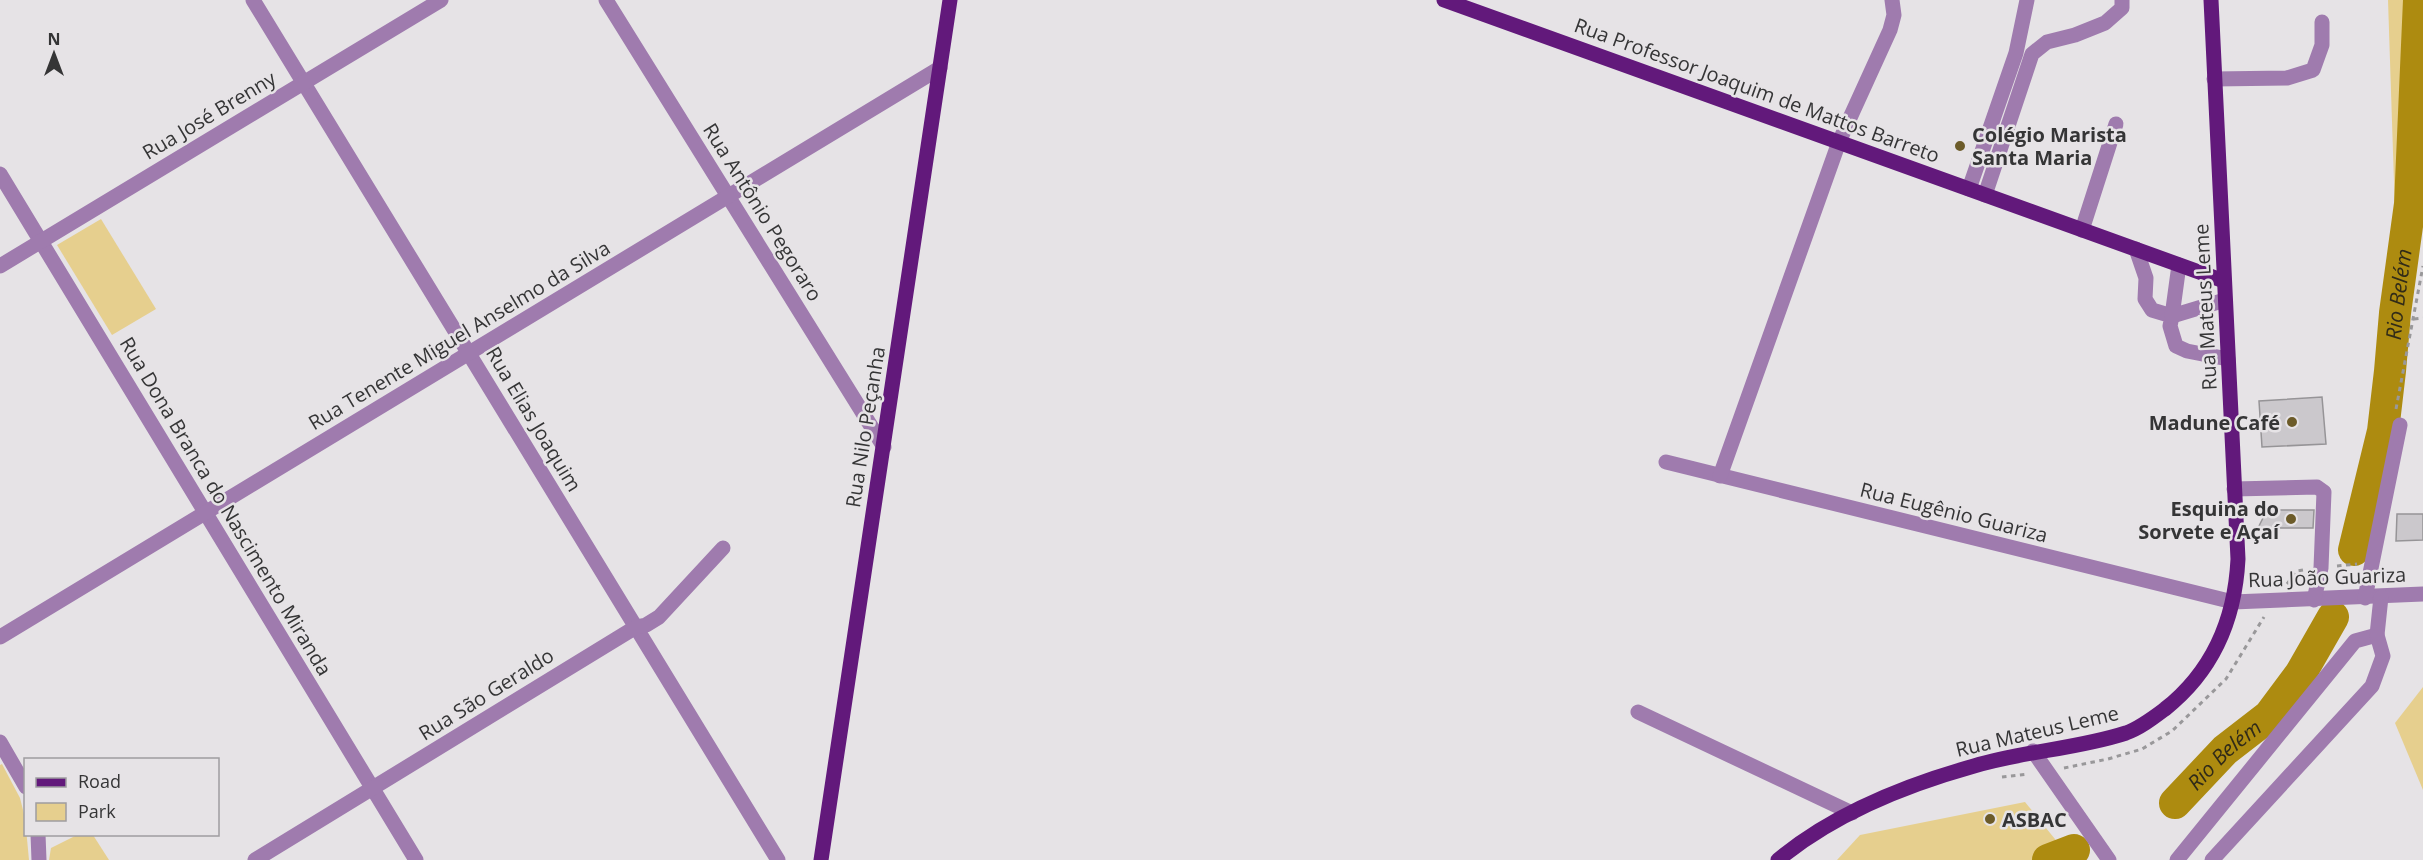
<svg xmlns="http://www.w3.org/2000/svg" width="2423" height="860" viewBox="0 0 2423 860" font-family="'Open Sans',sans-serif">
	<rect width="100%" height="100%" fill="#e6e3e6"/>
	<!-- green -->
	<g fill="#e6cf8e">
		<path d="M2388,0h35v211l-28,2z"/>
		<path d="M101,219l55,90 -44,26 -55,-90z"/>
		<path d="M2423,687v103l-28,-67z"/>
		<path d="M2,764l18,34 5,20 4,42h-29v-95z"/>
		<path d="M2025,802l47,58h-235l23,-25z"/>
		<path d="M77,835h16l16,25h-60l2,-12z"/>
	</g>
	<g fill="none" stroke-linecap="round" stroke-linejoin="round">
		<!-- river -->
		<g stroke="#ad8b10" stroke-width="32">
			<path id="s1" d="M2354,550l29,-119 7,-60 5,-58 15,-109 9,-204"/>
			<path id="s2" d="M2175,803l50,-53 44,-34 32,-43 32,-56"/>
			<path d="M2048,860l26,-10"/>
		</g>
	</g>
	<!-- building -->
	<g fill="#cbc8cc" stroke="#969497" stroke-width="1.5">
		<path d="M2322,397l4,47 -64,3 -3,-46z"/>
		<path d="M2267,510h47l-1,18h-55z"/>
		<path d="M2397,514h26v26l-27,1z"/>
	</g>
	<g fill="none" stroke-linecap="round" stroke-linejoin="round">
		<!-- path -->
		<g stroke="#99989a" stroke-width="3" stroke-dasharray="4.5 4.5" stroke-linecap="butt">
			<path d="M2414,319l9,-1"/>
			<path d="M2396,409l27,-143"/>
			<path d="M2337,566l20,-2"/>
			<path d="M2287,584l10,-13 6,-1"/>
			<path d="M2064,768l44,-9 34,-10 30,-18 54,-52 38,-62"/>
			<path d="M2002,777l26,-3"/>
		</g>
		<!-- minor -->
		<g stroke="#9f7bae" stroke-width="15">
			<path d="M253,0l525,860"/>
			<path d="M606,0l278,447"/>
			<path d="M2214,79l73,-1 26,-8 9,-25v-23"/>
			<path d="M0,174l416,686"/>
			<path d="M1969,189l47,-136 11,-53"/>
			<path d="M1985,195l47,-141 15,-12 28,-7 30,-12 17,-15v-8"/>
			<path d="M2082,230l34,-106"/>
			<path d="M2136,249l10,29 -1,21 7,11 20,6 -2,10 6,20 11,5 41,8"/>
			<path d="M2179,265l-7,51 53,-16"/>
			<path d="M0,266l441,-266"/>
			<path d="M1666,462l567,140 190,-8"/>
			<path d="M1720,476l119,-334 51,-112 4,-15 -2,-15"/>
			<path d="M2234,489l83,-2 7,5 -3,76 -7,32"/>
			<path d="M2365,598l35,-173"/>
			<path d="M0,637l940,-569"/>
			<path d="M1638,712l214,101"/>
			<path d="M0,742l26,45"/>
			<path d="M2033,751l76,109"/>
			<path d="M38,834l1,26"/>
			<path d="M255,860l381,-233 10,-2 13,-8 64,-69"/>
			<path d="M2177,860l178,-219 22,-6"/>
			<path d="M2212,860l160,-174 11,-30 -6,-21 4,-38"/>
		</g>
		<!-- major -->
		<g stroke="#62197b" stroke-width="15">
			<path d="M1444,0l780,281"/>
			<path d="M821,860l129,-860"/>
			<path d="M1778,860c55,-46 128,-75 196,-94 50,-15 103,-17 152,-33 14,-5 27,-15 39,-24 48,-38 70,-90 73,-150l-27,-559"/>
		</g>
	</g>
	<!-- markers -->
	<g fill="#6c5b29" stroke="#e6e3e6" stroke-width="2">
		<circle cx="1960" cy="146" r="6"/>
		<circle cx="2292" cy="422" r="6"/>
		<circle cx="2291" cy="519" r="6"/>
		<circle cx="1990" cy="819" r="6"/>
	</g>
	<g text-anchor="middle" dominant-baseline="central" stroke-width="5" stroke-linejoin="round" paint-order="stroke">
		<!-- street labels -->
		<g font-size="20" fill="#353536" stroke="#e6e3e6">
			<text transform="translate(1757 90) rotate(20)">Rua Professor Joaquim de Mattos Barreto</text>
			<text transform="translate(209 115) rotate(-31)">Rua José Brenny</text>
			<text transform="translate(763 212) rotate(58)">Rua Antônio Pegoraro</text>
			<text transform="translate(2205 307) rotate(-93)">Rua Mateus Leme</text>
			<text transform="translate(459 335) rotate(-31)">Rua Tenente Miguel Anselmo da Silva</text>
			<text transform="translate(534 419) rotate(59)">Rua Elias Joaquim</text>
			<text transform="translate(865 427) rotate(-81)">Rua Nilo Peçanha</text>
			<text transform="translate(226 506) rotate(59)">Rua Dona Branca do Nascimento Miranda</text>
			<text transform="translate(1954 512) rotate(14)">Rua Eugênio Guariza</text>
			<text transform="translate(2327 577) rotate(-2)">Rua João Guariza</text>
			<text transform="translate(486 694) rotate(-32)">Rua São Geraldo</text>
			<text transform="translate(2037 731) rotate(-13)">Rua Mateus Leme</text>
		</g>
		<!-- poi labels -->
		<g font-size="20" font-weight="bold" fill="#353536" stroke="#e6e3e6" text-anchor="start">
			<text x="1972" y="134">Colégio Marista<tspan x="1972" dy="23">Santa Maria</tspan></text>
			<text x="2280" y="422" text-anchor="end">Madune Café</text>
			<text x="2279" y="508" text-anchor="end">Esquina do<tspan x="2279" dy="23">Sorvete e Açaí</tspan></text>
			<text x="2002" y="819">ASBAC</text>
		</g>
		<!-- water labels -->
		<g font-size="21" font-style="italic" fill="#312b18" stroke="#e6e3e6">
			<text stroke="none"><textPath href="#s1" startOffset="260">Rio Belém</textPath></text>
			<text stroke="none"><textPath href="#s2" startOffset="69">Rio Belém</textPath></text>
		</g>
	</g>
	<!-- legend -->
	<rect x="24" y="758" width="195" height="78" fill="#e6e3e6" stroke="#9f9da0" stroke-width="1.5"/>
	<rect x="36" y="778" width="30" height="9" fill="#62197b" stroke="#9f9da0" stroke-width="1.5"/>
	<text x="78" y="788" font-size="18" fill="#353536">Road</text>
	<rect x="36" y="803" width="30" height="18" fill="#e6cf8e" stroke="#9f9da0" stroke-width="1.5"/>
	<text x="78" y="818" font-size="18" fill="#353536">Park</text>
	<!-- north arrow -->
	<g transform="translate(54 54)" stroke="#e6e3e6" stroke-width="4.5" paint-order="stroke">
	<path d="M0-4.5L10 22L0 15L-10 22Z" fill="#353536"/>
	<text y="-9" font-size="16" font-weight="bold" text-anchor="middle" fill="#353536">N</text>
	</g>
</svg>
